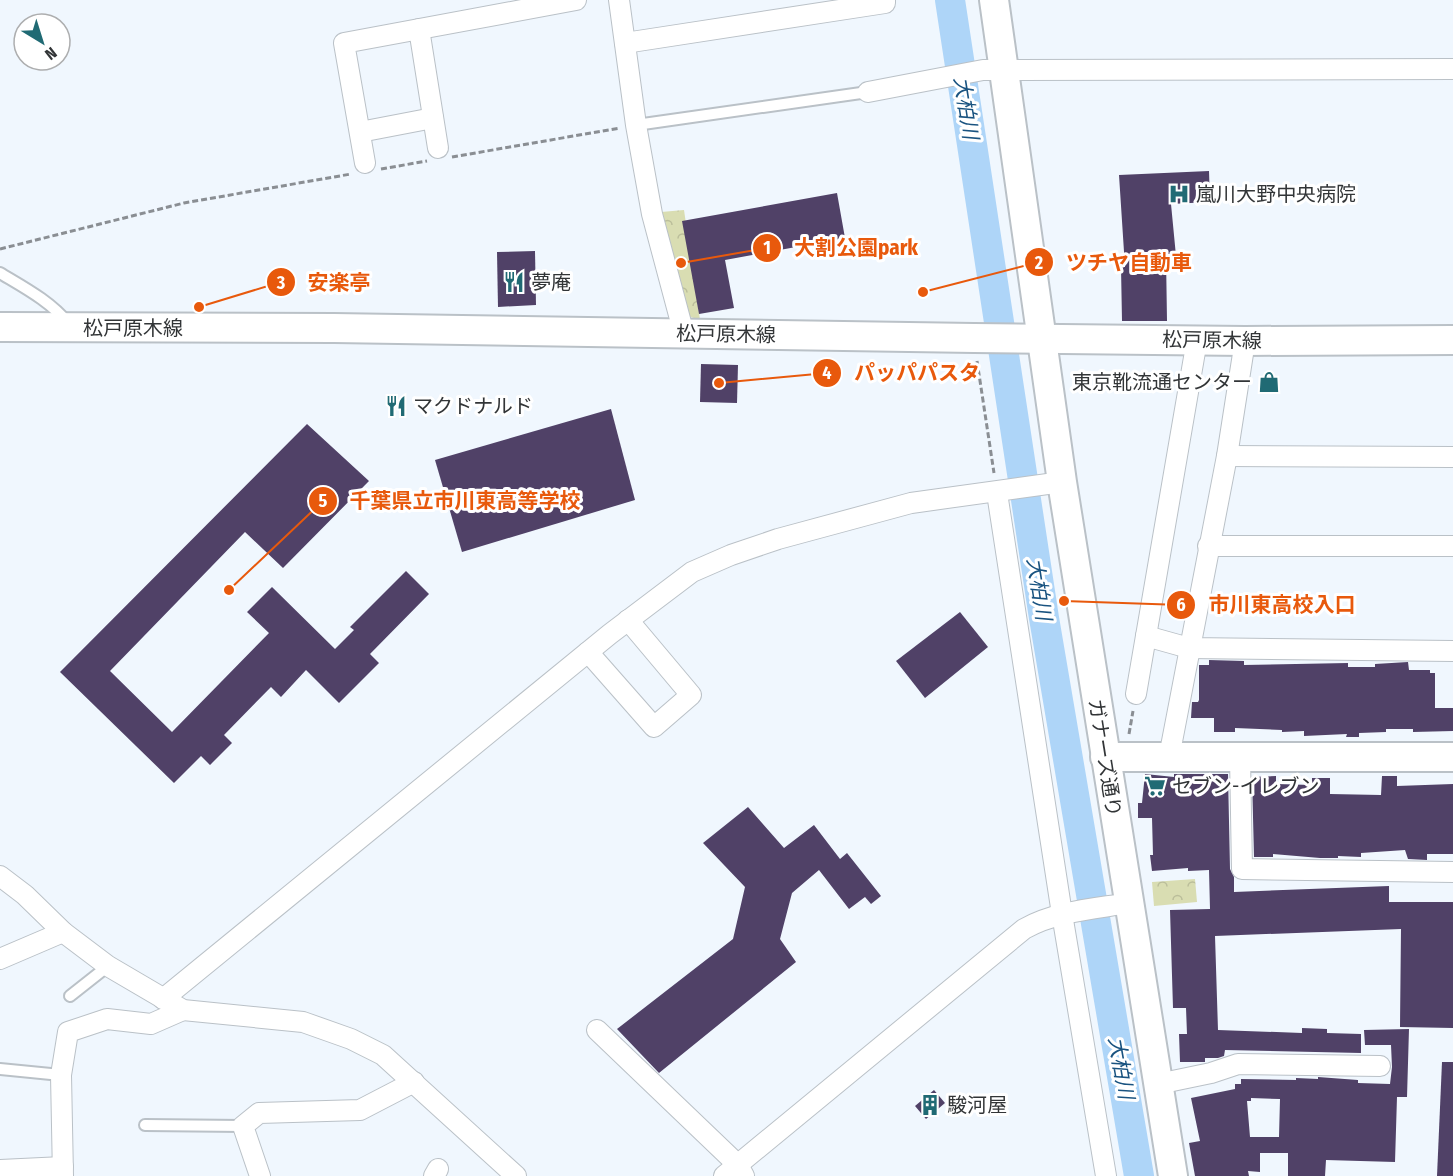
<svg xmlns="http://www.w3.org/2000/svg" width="1453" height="1176" viewBox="0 0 1453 1176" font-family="'Fira Sans Condensed','Noto Sans JP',sans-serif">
	<defs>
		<pattern id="park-crowns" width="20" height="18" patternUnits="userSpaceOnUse" patternTransform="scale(1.5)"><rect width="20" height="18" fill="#d9ddb2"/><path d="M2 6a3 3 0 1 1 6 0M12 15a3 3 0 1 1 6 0" fill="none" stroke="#bbbe9a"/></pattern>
	</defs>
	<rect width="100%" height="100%" fill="#f0f7fe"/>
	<!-- park -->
	<g fill="url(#park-crowns)">
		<path d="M684,210l16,110 -19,-6 -20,-102z"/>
		<path d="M1195,879l2,23 -43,4 -2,-24z"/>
	</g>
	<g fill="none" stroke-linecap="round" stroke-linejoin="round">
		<!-- river -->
		<path stroke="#aed5f8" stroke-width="30" d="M950,0l94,618 95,558"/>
	</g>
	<!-- building -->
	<g fill="#504167" fill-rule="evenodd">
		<path d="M1209,171l1,31 -39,2 5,52h-10l1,65h-45l-1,-54h4l-6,-92z"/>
		<path d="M837,193l8,45 -120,22 9,48 -35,6 -17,-93z"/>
		<path d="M535,251l1,54 -38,2 -1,-55z"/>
		<path d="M701,364l37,1 -1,38 -37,-1z"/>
		<path d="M611,409l24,91 -173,52 -27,-92z"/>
		<path d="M307,424l62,57 -86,87 -38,-36 -135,139 62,61 97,-99 -22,-21 25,-25 63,62 19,-19 -4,-3 56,-56 23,23 -59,60 9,9 -40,40 -33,-33 -25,27 -10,-10 -47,48 8,8 -22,22 -9,-9 -27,27 -114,-111z"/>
		<path d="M960,612l28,35 -63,51 -29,-37z"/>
		<path d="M1209,660l35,1v4l104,-2v4h27v-3l33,-2 1,8h21v3h5v35h18v23l-40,1v-3h-27v3l-27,1v4h-13l1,-3 -43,2v-5l-22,1v-2l-47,-2v4h-21v-14h-23l1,-16h6l1,-2v-35h10z"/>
		<path d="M1145,774l29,3v-3h54l2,95 4,8v15l155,-6v16h64v126l-53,-1 1,-98 -186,7 3,94 84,3v-5l25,1v4l34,1v19l-136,-3 -1,6 -6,2h-13v4h-25l-1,-28h8l-1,-26h-13l-3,-98 40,-1 -1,-39 -21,1v-3l-36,3 -2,-16h3l-1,-37h-14v-15h4z"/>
		<path d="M1276,776v8l36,1v-7h18v16l51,1 1,-19h15v10l56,-2v70h-26v6l-19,-1 -3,-9 -44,3v4l-23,-1v2h-18l-47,-4v3h-19l-2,-80z"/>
		<path d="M748,807l36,41 30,-23 26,34 7,-6 34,43 -10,8 -6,-7 -16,12 -30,-39 -27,23 -12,46 16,23 -137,111 -42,-44 116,-90 12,-52 -42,-44z"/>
		<path d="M1409,1029l-2,68h-10l-2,65 -69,-2 -1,16h-37v-23h-28v19l-12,-1 1,5h-54l-6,-33 11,-2 -9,-43 44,-9v-5h6v-5l55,1v-2l22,1v-2l40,3v3l32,1 2,-17 -1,-22h-26l-1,-15zM1251,1098l29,1 -1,38h-29l-3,-36h4z"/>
		<path d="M1442,1062h11v114h-16z"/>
		<path d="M934,1090l11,13 -19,16 -11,-13z"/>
	</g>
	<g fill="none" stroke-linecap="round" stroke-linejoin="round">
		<defs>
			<g id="lane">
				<path d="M636,125l232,-33"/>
				<path d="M0,273c25,15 50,28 69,51"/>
				<path d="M70,996l38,-30"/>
				<path d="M0,1069l61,6"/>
				<path d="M145,1125l98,1"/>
			</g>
			<g id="street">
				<path d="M619,0l17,125 16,89 32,120"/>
				<path d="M419,29l19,119"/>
				<path d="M625,43l260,-40v-3"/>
				<path d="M868,92l115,-22 470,-1"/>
				<path d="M360,132l73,-14"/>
				<path d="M365,163l-21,-120 232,-43"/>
				<path d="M1227,456l226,1"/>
				<path d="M997,493l65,421 44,262"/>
				<path d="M1208,546h245"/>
				<path d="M1146,636l43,12 264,3"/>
				<path d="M588,652l66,75 37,-32 -63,-75"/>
				<path d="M1136,694l61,-354"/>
				<path d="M1169,757l58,-301 18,-115"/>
				<path d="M1240,757l2,112 211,3"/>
				<path d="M0,876l25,19 38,37 45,34 75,44 120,12 48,17 32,16 133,121"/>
				<path d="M0,959l63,-27"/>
				<path d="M163,999l447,-365 82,-62 39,-17 47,-16 133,-36 151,-21"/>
				<path d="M597,1030l141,135 6,11"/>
				<path d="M1158,1084l53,-11 27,-9 142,2"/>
				<path d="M0,1170l63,-3"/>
				<path d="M63,1176l-2,-101 7,-43 39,-13 44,5 32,-14"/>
				<path d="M260,1176l-17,-50 16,-13 101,-3 54,-28"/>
				<path d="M434,1176l4,-7"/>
				<path d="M724,1176l300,-247c32,-18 69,-20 105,-26"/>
			</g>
			<g id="secondary">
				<path d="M994,0l68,482 111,694"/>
				<path d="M0,327l334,1 640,10 271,3 208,-1"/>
				<path d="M1105,757h348"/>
			</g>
		</defs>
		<!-- lane casing -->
		<use href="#lane" stroke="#bac1c7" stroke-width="14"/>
		<!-- street casing -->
		<use href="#street" stroke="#bac1c7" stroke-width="22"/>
		<!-- secondary casing -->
		<use href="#secondary" stroke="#bac1c7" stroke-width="32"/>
		<!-- path -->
		<g stroke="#8a8e93" stroke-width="3" stroke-dasharray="6 3" stroke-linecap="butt">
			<path d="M452,157l168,-29"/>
			<path d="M381,169l46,-8"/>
			<path d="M0,249l184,-46 167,-29"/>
			<path d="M977,361l17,112"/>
			<path d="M1129,734l4,-23"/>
		</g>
		<!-- lane -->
		<use href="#lane" stroke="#fff" stroke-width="10"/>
		<!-- street -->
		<use href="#street" stroke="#fff" stroke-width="20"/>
		<!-- secondary -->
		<use href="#secondary" stroke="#fff" stroke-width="28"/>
	</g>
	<!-- icons -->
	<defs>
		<symbol id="hospital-bare" viewBox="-9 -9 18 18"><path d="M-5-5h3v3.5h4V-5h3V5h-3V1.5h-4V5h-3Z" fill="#206a74" stroke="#fff" stroke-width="2.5" paint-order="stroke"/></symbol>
		<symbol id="restaurant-bare" viewBox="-9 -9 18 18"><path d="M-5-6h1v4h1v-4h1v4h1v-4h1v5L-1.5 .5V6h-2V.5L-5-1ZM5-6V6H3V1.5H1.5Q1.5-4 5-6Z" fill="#206a74" stroke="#fff" stroke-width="2.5" paint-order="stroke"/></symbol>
		<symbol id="shop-bare" viewBox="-9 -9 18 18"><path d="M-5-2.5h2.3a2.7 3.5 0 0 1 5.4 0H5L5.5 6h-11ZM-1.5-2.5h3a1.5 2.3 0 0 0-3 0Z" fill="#206a74" stroke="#fff" stroke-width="2.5" paint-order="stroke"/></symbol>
		<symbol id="supermarket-bare" viewBox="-9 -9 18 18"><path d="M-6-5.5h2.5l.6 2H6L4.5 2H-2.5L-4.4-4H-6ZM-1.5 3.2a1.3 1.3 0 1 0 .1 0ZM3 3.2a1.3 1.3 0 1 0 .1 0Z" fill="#206a74" stroke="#fff" stroke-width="2.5" paint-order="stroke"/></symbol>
		<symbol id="building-bare" viewBox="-9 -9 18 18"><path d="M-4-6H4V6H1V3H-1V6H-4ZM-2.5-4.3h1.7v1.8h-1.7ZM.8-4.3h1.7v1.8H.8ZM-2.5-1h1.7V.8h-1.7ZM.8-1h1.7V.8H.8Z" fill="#206a74" stroke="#fff" stroke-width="2.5" paint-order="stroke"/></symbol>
	</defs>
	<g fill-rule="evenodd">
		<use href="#hospital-bare" x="1164" y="179" width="30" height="30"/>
		<use href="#restaurant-bare" x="499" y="267" width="30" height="30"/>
		<use href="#shop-bare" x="1254" y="367" width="30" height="30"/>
		<use href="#restaurant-bare" x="381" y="391" width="30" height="30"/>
		<use href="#supermarket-bare" x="1140" y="771" width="30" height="30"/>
		<use href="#building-bare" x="915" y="1090" width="30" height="30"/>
	</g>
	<g text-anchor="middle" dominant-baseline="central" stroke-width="6" stroke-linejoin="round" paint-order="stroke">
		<!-- poi labels -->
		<g font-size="20" fill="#323537" stroke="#fff" text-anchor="start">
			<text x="1196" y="194">嵐川大野中央病院</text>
			<text x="531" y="282">夢庵</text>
			<text x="1252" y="382" text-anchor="end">東京靴流通センター</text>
			<text x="413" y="406">マクドナルド</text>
			<text x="1172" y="786">セブン-イレブン</text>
			<text x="947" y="1105">駿河屋</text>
		</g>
		<!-- street labels -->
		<g font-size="20" fill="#323537" stroke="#fff">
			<text x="133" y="328">松戸原木線</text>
			<text transform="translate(726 334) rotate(1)">松戸原木線</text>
			<text transform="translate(1212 340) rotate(1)">松戸原木線</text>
			<text transform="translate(1105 758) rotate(81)">ガナーズ通り</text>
		</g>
		<!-- water labels -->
		<g font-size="21" font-style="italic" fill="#195380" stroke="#fff">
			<text transform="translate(966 108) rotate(81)">大柏川</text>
			<text transform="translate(1039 589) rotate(81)">大柏川</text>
			<text transform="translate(1121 1068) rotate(80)">大柏川</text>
		</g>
	</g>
	<!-- callouts -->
	<path fill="none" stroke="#e8590c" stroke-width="2" d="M681 263L767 248M923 292L1039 262M199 307L281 282M719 383L827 373M229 590L323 501M1064 601L1181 605"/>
	<g fill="#e8590c" stroke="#fff" stroke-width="2">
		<circle cx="681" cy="263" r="6"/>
		<circle cx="923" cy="292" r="6"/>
		<circle cx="199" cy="307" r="6"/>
		<circle cx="719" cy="383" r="6"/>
		<circle cx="229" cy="590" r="6"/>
		<circle cx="1064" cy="601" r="6"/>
		<circle cx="767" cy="248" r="15"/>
		<circle cx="1039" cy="262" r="15"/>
		<circle cx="281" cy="282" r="15"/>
		<circle cx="827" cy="373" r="15"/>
		<circle cx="323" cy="501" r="15"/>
		<circle cx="1181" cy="605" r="15"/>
	</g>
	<g font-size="18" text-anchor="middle" font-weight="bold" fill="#fff">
		<text x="767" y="254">1</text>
		<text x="1039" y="269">2</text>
		<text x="281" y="289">3</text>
		<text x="827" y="379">4</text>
		<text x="323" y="507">5</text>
		<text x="1181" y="611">6</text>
	</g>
	<g font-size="21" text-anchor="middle" font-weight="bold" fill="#e8590c" stroke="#fff" stroke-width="6" stroke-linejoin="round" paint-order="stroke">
		<text x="856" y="255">大割公園park</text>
		<text x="1129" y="270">ツチヤ自動車</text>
		<text x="339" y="290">安楽亭</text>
		<text x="917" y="380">パッパパスタ</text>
		<text x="465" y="508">千葉県立市川東高等学校</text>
		<text x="1282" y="612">市川東高校入口</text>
	</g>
	<!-- north arrow -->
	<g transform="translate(42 42) rotate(142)"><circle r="28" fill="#ffffff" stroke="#adaeaf" stroke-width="1.5"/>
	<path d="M0-4.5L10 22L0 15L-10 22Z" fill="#206a74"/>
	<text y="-9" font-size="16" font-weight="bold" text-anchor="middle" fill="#323537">N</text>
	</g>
</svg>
